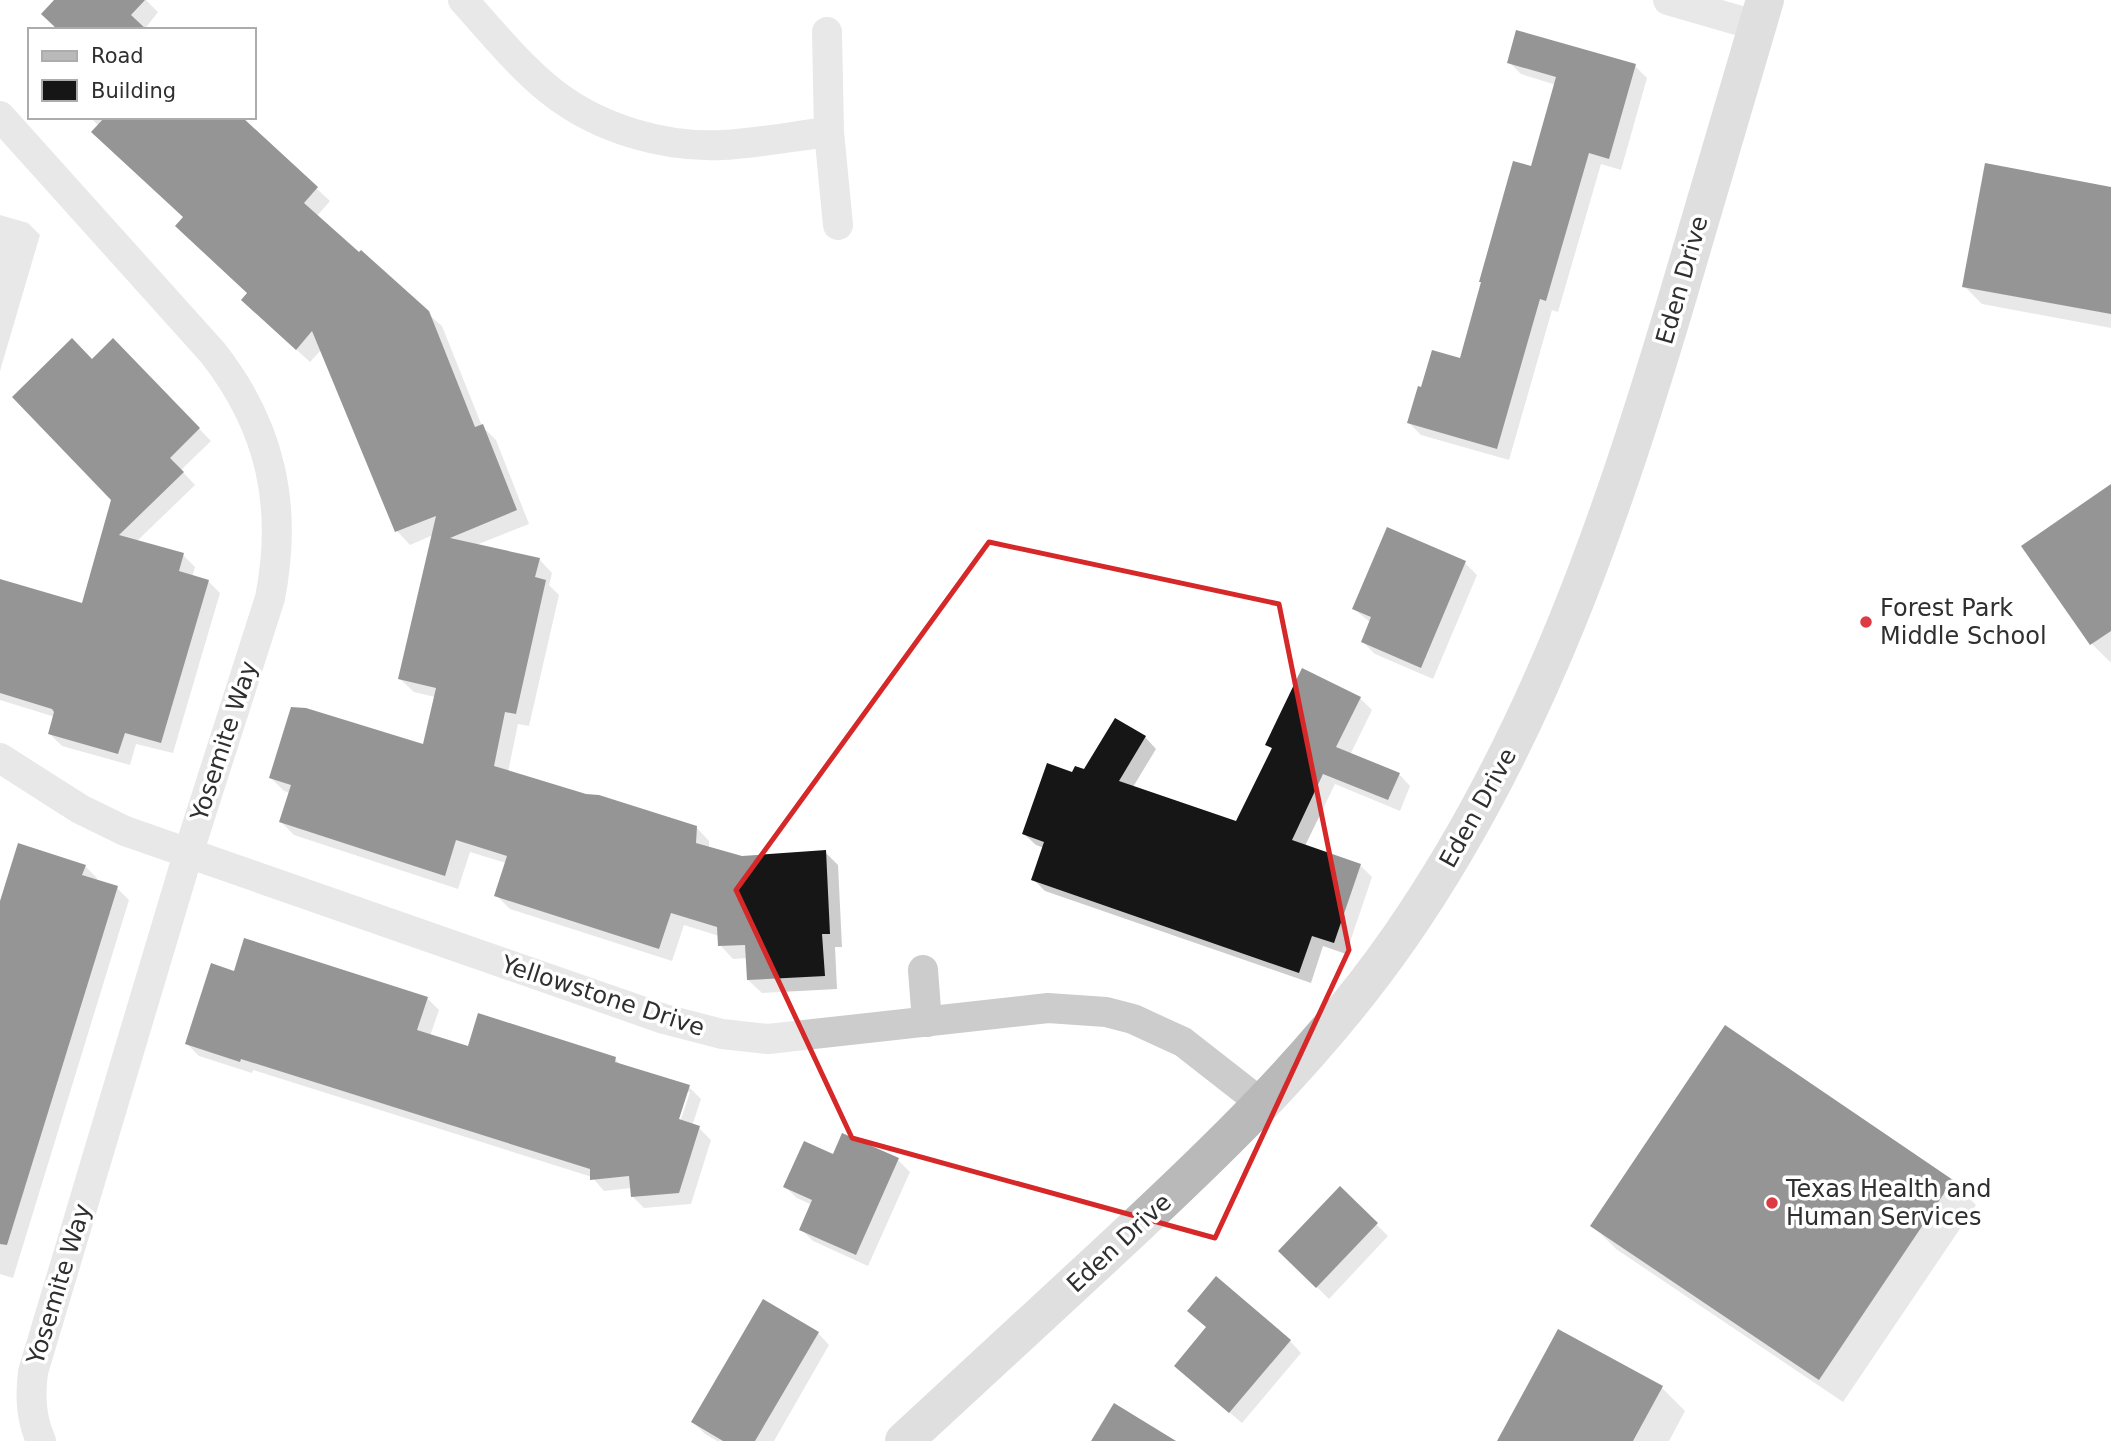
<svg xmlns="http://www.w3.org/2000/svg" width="2111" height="1441" viewBox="0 0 2111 1441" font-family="'DejaVu Sans',sans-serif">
	<rect width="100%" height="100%" fill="#fff"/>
	<!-- shadow -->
	<g fill="#0003" fill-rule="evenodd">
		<path d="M56,0h90l12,12 -14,18h-92l3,-4z"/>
		<path d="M1509,62l126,4 12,12 -26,92 -20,-6 -43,148 -6,-2 -43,150 -88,-25 -12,-12 52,-63 71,-192 24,-83 -35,-11z"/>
		<path d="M90,117h150l90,84 -13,15 125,110 40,100 14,14 33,84 -53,21 63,14 13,14 -3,12 10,10 -30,131 -11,-2 -10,48 188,55 13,14v7l33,10 83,-6 13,13 4,82h-7l2,42 -75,4 -14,-13 -1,-22 -14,1 -13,-14 -1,-9 -35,-11 -12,36 -162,-52 -14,-14 10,-32 -36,-11 -12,37 -164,-54 -13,-13 9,-29 -6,-2 -13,-13 153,-32 11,-49 -21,-5 -14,-13 33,-144 -23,10 -13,-14 -75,-182 -12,13 -54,-49 -7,-20 -64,-76z"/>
		<path d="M2111,188v140l-129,-24 -18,-18z"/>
		<path d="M0,215l28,8 12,12 -40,136z"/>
		<path d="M113,340l98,101 -30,29 14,15 -59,57 47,13 12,12 -3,10 16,4 12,12 -47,160 -37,-9 -6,21 -68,-19 -12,-12 5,-17 -55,-17v-119l83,24 29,-105 -20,-139z"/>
		<path d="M2111,486v175l-1,1 -18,-18 -68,-97z"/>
		<path d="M1388,529l77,34 12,12 -44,104 -58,-25 -12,-12 8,-19 -17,-14z"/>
		<path d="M1360,698l12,12 -22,45 49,19 11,12 -10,25 -65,-27 -30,62 55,19 12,12 -26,77 -23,-8 -12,37 -266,-92 -12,-12 11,-31 -8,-3 -12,-11 49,-60 12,-3 60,-34 11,12 -23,38 104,36 36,-74 -6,-5z"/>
		<path d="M85,866l12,12 -1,3 21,7 12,12 -116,378 -13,-4v-367z"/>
		<path d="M235,973l192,25 12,12 -9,26 39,12 146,11 7,7 67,21 12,12 -9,27 7,2 12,12 -20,64 -47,4 -12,-12v-8l-28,3 -12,-14 -339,-107 -1,3 -53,-17 -12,-12zM686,1092h4l-12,36 -3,-1z"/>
		<path d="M834,1156l64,4 12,12 -42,94 -55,-25 -12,-12 11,-24 -15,-7 -12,-11z"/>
		<path d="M1952,1181l24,24 -133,197 -227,-153 -23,-23z"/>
		<path d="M1340,1189l48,47 -59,63 -49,-48z"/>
		<path d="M818,1333l11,12 -55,96h-57l-12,-7 -12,-12z"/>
		<path d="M1290,1341l11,12 -59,70 -54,-46z"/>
		<path d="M1662,1388l23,23 -16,30h-170z"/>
	</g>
	<!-- building -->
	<g fill="#161616">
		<path d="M54,0h91l-14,15 16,15h-89l-17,-16z"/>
		<path d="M1516,30l120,34 -27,95 -20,-6 -43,148 -6,-2 -43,150 -90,-26 11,-37 3,1 11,-37 28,8 21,-76h-2l34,-121 18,5 25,-89 -49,-14z"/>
		<path d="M105,117h137l76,70 -14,16 55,49 2,-2 68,61 46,116 8,-3 34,86 -67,28 90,20 -5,19 11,3 -30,134 -11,-2 -11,54 92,28 13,1 98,31 -1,17 46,13 84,-6 4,84h-8l3,42 -78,4 -2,-35 -27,1 -1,-19 -46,-14 -12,36 -165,-53 13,-40 -51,-16 -11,36 -166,-54 12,-37 -22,-7 22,-71 15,1 117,36 13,-56 -38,-9 38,-163 -41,16 -83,-201 -16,19 -55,-50 6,-7 -72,-67 8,-9 -92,-85z"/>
		<path d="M1985,163l126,24v127l-149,-27z"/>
		<path d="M72,338l20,21 21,-21 87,90 -30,30 14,14 -65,63 65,18 -5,18 30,9 -48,163 -36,-10 -7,21 -70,-20 6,-22 -2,-3 -52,-16v-114l82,24 29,-103 -99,-103z"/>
		<path d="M2111,484v147l-21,14 -69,-99z"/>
		<path d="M1387,527l79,34 -45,107 -60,-26 10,-25 -19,-8z"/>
		<path d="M1302,668l59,29 -25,50 64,26 -12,27 -65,-26 -31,66 69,24 -27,79 -22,-7 -13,37 -268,-93 13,-38 -22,-8 25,-71 25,9 3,-6 9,3 31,-51 31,18 -27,45 117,40 36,-73 -7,-3z"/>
		<path d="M18,843l68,22 -4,10 36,11 -111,359 -7,-1v-343z"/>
		<path d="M244,938l184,59 -11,33 51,16 10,-33 138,44 -1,5 75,23 -11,34 21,7 -21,67 -48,4 -2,-21 -39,4v-11l-349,-110 -1,3 -55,-18 26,-81 23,8z"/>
		<path d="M1725,1025l228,155 -134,200 -229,-154z"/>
		<path d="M842,1133l57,25 -43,97 -57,-25 13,-30 -29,-13 21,-46 29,13z"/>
		<path d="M1340,1186l38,37 -62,65 -38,-37z"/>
		<path d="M1216,1276l75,64 -62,73 -55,-47 32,-39 -19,-16z"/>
		<path d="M763,1299l56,33 -64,109h-32l-32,-19z"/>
		<path d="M1558,1329l105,57 -30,55h-136z"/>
		<path d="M1114,1403l62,38h-85z"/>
	</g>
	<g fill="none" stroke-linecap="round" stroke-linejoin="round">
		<!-- street -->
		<g stroke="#ccc" stroke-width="30">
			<path d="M463,0c29,32 56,66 89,92 47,37 113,56 171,53 36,-2 71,-9 106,-13"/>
			<path d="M1668,0l90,26"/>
			<path d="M827,32l2,100 9,93"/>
			<path d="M0,116l213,237c58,74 75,153 57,245l-82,256 -155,518c-3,25 -2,46 8,69"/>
			<path d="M0,758l80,51 45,22 539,188 58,15 46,5 280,-31 58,4 27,7 50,23 78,61"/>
			<path d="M923,970l4,52"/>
		</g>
		<!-- secondary -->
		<path stroke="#b9b9b9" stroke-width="38" d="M904,1441c66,-61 131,-121 197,-182 107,-99 215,-201 299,-322 138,-199 214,-425 282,-655 28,-94 56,-188 83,-282"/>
	</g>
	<!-- marked area -->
	<path d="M0 0H2111V1441H0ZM989,542l290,62 70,346 -134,288 -363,-100 -116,-248z" fill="#fff" fill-opacity=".55" fill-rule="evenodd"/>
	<path fill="none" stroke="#d62828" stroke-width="5" stroke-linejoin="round" d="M989,542l290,62 70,346 -134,288 -363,-100 -116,-248z"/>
	<!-- markers -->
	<g fill="#dc3b44" stroke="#fff" stroke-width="2.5">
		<circle cx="1866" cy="622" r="7"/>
		<circle cx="1772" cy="1203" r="7"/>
	</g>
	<g text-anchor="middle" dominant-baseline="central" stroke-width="7" stroke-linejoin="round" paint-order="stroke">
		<!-- street labels -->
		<g font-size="24" fill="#2f2f2f" stroke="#fff">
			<text transform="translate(1682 280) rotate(-74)">Eden Drive</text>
			<text transform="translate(224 741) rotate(-72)">Yosemite Way</text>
			<text transform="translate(1478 808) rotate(-61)">Eden Drive</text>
			<text transform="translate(603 996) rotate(18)">Yellowstone Drive</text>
			<text transform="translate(1119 1243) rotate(-43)">Eden Drive</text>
			<text transform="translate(59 1284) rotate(-73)">Yosemite Way</text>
		</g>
		<!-- poi labels -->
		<g font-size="24" fill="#2f2f2f" stroke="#fff" text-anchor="start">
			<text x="1880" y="608">Forest Park<tspan x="1880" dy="28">Middle School</tspan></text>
			<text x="1786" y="1189">Texas Health and<tspan x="1786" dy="28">Human Services</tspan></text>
		</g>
	</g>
	<!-- legend -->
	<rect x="28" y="28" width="228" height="91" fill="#ffffff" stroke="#acacac" stroke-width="2"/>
	<rect x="42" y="51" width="35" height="10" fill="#b9b9b9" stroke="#acacac" stroke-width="2"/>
	<text x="91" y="63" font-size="21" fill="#2f2f2f">Road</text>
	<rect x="42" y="80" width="35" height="21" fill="#161616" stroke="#acacac" stroke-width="2"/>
	<text x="91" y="98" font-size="21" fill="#2f2f2f">Building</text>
</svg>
